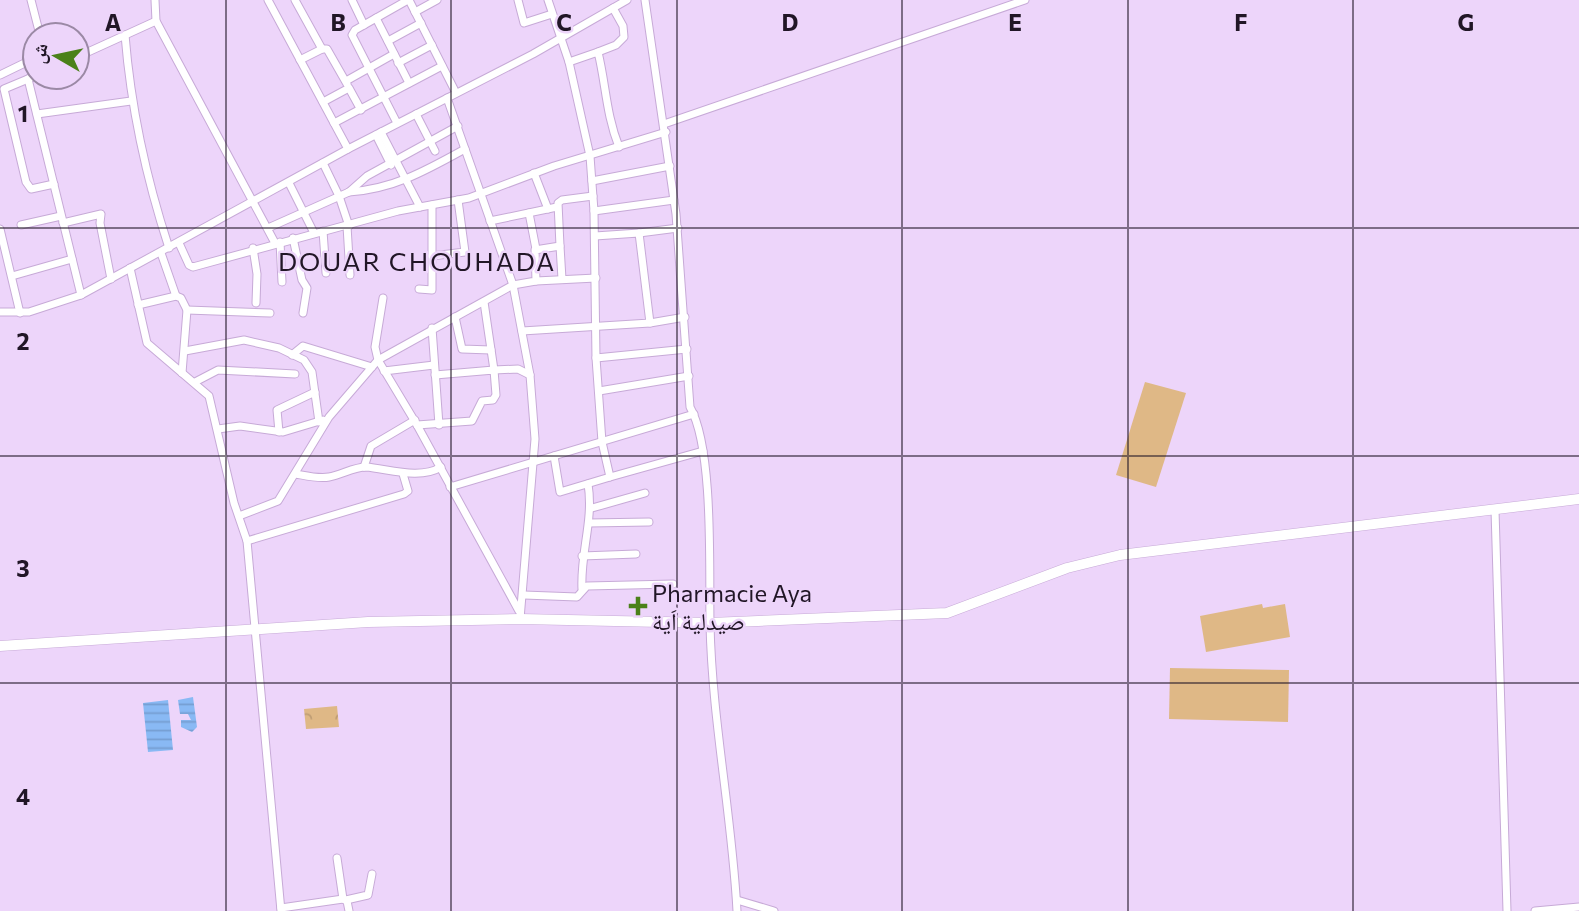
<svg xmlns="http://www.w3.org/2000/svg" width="1579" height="911" viewBox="0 0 1579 911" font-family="Commissioner,'Noto Naskh Arabic',sans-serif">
	<defs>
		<pattern id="forest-crowns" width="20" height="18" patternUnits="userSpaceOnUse" patternTransform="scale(1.75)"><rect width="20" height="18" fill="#dfb886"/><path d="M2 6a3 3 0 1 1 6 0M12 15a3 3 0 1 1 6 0" fill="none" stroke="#bf9d74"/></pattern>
		<pattern id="water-rules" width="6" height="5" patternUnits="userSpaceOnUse" patternTransform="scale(1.75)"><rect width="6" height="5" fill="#89b9f4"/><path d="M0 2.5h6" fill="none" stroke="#769ed1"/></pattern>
	</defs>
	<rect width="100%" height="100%" fill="#edd5fa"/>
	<!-- forest -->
	<path fill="url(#forest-crowns)" d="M337,706l2,21 -33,2 -2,-20z"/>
	<!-- pitch -->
	<g fill="#dfb886">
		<path d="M1145,382l41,11 -30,94 -40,-12z"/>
		<path d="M1262,604l1,4 22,-4 5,33 -84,15 -6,-36z"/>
		<path d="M1170,668l119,2 -1,52 -119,-3z"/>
	</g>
	<!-- water -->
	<g fill="url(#water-rules)">
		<path d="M193,697l4,30 -5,5 -11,-5v-7h10l-3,-6h-8l-2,-14z"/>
		<path d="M168,700l5,50 -25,2 -5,-49z"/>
	</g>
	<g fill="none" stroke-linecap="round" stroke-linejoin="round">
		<defs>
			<g id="street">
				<path d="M31,0l9,35"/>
				<path d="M155,0l1,21 119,222"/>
				<path d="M268,0l80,149"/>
				<path d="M295,0l27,49 -22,11"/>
				<path d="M352,0l12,25"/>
				<path d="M409,0l47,93"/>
				<path d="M518,0l6,23 28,-9"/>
				<path d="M548,0l21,62 21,94 4,55 2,147 6,84 8,35 -50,15 -6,-36"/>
				<path d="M645,0l31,214 14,193c24,42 19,164 20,217 2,96 22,191 27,287"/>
				<path d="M415,12l22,-12"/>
				<path d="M376,18l33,65"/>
				<path d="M125,35c6,74 21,143 44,213"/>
				<path d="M388,41l33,-18"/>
				<path d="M322,49h5l20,35"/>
				<path d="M598,52l18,-7 8,-8 -1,-11 -10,-18"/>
				<path d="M77,57l79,-36"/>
				<path d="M569,62l29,-10c8,33 8,62 21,95"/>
				<path d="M398,63l34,-18"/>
				<path d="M0,75l35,-17"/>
				<path d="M35,76l-7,3 53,216"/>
				<path d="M28,79l-24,10 22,93 5,7 23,-5"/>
				<path d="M346,81l48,-27"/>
				<path d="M447,98l66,187 17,90 5,64 -15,180"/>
				<path d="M323,102l26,-14 12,22"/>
				<path d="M37,114l94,-13"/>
				<path d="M416,114l19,37"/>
				<path d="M334,123l108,-57"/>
				<path d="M397,123l-45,-88 3,-5 53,-30"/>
				<path d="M664,124l361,-124"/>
				<path d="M381,132l39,75"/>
				<path d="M376,135l15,30"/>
				<path d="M323,163l16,33 10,30"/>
				<path d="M534,173l14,36"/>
				<path d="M592,181l78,-15"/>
				<path d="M289,183l25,50"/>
				<path d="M349,192c45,-3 78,-22 116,-43"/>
				<path d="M594,211l80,-11"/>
				<path d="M529,213l7,36"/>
				<path d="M490,221l67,-14"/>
				<path d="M63,223l38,-9 -1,9 11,56"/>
				<path d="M21,225l40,-9"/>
				<path d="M347,226l3,49"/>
				<path d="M268,228l81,-36 18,-16 91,-50"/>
				<path d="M0,229l20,84"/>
				<path d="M323,231l3,42"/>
				<path d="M639,233l39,-5"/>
				<path d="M293,238l9,42 5,8 -4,25"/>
				<path d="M280,242l2,40"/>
				<path d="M179,243l10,22 4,2 205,-56 71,-13 85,-32 112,-34"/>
				<path d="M560,246l2,33"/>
				<path d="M253,248l4,26 -1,29"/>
				<path d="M161,253l15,43"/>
				<path d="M432,256l33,-4 -7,-52"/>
				<path d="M130,268l17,75 62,53 25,107 13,38 34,370"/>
				<path d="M12,276l60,-17"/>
				<path d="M536,281l60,-3"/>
				<path d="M419,289l13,1v-85"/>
				<path d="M383,298l-8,49 3,13 39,65 102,186"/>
				<path d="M484,302l10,68 24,-1 12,6"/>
				<path d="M138,305l38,-9 5,2 6,12 -5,63"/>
				<path d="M187,310l83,3"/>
				<path d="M0,312h29l52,-17 267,-146 185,-95 94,-54"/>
				<path d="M455,317l7,32 29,1"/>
				<path d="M650,323l35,-6"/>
				<path d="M432,328l7,97"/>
				<path d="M522,331l128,-8 -11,-90 -44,3"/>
				<path d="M185,351l59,-11 35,8 25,12 8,12 7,50"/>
				<path d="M292,355l11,-9 69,21"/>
				<path d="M596,358l91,-9"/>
				<path d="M384,371l50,-6"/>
				<path d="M195,382l23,-12 77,4"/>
				<path d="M599,391l90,-15"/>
				<path d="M417,425l55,-4 10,-20 11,-1 3,-5 -2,-25 -59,5"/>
				<path d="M218,429l22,-3 43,6 40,-12"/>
				<path d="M279,432l-2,-22 38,-18"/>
				<path d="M364,467l7,-21 44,-26"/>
				<path d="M296,474c11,2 23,5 33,3 12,-2 25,-10 37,-10 23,2 54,13 75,0"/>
				<path d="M610,477l93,-26"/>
				<path d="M450,487l244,-73"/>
				<path d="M592,508l53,-15"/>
				<path d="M1495,510l12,401"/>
				<path d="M239,516l39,-15 51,-84 49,-57 135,-75 23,-4 -1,-31 25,-4 -2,-43 4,-3 31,-4"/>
				<path d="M589,523l60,-1"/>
				<path d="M247,541l157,-47 4,-3 -5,-17"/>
				<path d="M582,556l54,-2"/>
				<path d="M582,589c-2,-36 12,-69 6,-105"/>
				<path d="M524,595l53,2 10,-11 86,-2"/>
				<path d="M337,858l6,41"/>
				<path d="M346,900l22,-5 4,-21"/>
				<path d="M737,900l37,11"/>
				<path d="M281,908l62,-9 4,2 2,10"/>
				<path d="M1535,911l44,-4"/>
			</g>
			<path id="secondary" d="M0,646l368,-24 152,-3 190,4 237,-10 120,-45 53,-13 459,-56"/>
		</defs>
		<!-- street casing -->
		<use href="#street" stroke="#c7aad7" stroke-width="9"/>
		<!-- secondary casing -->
		<use href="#secondary" stroke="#c7aad7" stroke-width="11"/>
		<!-- street -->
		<use href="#street" stroke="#fff" stroke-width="7"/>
		<!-- secondary -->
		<use href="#secondary" stroke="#fff" stroke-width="10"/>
	</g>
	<!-- grid -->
	<path fill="none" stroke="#211626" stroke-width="2" stroke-opacity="0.55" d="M226,0v911M451,0v911M677,0v911M902,0v911M1128,0v911M1353,0v911M0,228h1579M0,456h1579M0,683h1579"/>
	<!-- markers -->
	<path fill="#4b8119" stroke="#edd5fa" stroke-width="2.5" d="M634.5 595.5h7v7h7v7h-7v7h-7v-7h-7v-7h7z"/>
	<g text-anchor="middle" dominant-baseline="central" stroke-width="5" stroke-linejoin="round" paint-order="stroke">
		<!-- poi labels -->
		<g font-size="24" fill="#211626" stroke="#edd5fa" text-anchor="start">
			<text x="652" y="592">Pharmacie Aya<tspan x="652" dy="28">صيدلية اَية</tspan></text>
		</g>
		<!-- neighbourhood labels -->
		<g font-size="26" letter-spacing="2" fill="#211626" stroke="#edd5fa">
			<text x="417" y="260">DOUAR CHOUHADA</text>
		</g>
	</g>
	<g font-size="23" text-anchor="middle" font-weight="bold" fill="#211626" stroke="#edd5fa" stroke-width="5" stroke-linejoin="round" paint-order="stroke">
		<text x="113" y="31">A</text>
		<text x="338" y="31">B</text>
		<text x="564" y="31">C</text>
		<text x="790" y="31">D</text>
		<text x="1015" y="31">E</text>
		<text x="1241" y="31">F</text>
		<text x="1466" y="31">G</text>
		<text x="23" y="122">1</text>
		<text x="23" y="350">2</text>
		<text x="23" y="577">3</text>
		<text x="23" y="805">4</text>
	</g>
	<!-- north arrow -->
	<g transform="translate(56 56) rotate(279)"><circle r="33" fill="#edd5fa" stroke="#9b89a5" stroke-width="2"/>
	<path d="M0-5L12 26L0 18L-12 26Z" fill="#4b8119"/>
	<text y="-10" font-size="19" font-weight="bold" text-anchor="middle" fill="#211626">ش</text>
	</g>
</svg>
